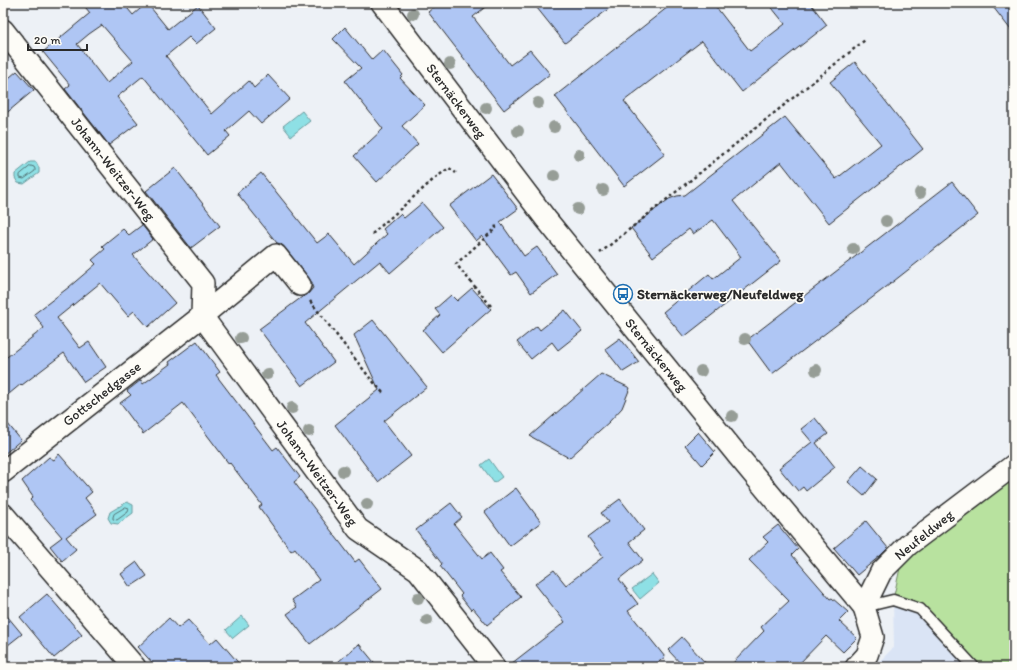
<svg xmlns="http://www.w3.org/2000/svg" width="1017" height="670" viewBox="0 0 1017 670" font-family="Itim,sans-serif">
	<rect width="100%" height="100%" fill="#edf1f6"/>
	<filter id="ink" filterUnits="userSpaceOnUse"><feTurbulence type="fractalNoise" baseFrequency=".025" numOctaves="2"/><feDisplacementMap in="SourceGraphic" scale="8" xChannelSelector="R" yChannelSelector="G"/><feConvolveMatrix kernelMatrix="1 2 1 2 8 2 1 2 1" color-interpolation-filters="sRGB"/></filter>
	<g filter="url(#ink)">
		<!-- built -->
		<path fill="#dae4f5" d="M900,568l114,99h-140l20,-20 -1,-47z"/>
		<!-- green -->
		<path fill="#b8e29f" stroke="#728665" d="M1014,474v193h-43l-50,-58 -28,-9 7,-32 12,-20z"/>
		<!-- water -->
		<g fill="#8ee0e5" stroke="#66989b">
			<path d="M302,111l8,10 -19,15 -8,-10z"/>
			<path d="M30,162h6l3,6v5l-15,11 -6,-1 -3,-5v-4z"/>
			<path d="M489,459l13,18 -8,6 -13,-18z"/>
			<path d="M127,502l6,3v8l-15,11 -7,-1 -3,-5 2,-6z"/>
			<path d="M652,574l7,9 -19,16 -8,-10z"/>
			<path d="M242,616l7,9 -16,13 -7,-8z"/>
		</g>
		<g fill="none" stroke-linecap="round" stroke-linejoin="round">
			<!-- shore -->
			<g stroke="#537375" stroke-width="1">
				<path d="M31,166l3,1 1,2v2l-11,8 -4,-1v-3z"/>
				<path d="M126,507l3,1 -1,4 -11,8 -4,-1v-2l1,-3z"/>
			</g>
		</g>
		<!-- building -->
		<g fill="#afc6f4" stroke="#2b2b2b" fill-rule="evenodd">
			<path d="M82,3h41l10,12 14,-12 21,26 30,-24 18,23 -20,16 -7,-7 -23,19 46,58 37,-33 5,7 14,-13 22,24 -29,25 -12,-13 -23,20 4,5 -23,19 -64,-79 -26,21 21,26 -29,22 -44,-56 5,-4 -27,-33 47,-39zM102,25l31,36 -26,22 -30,-39 12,-10z"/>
			<path d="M439,3h51l-17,14 37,48 20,-15 20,24 -46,36 -76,-98z"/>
			<path d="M533,3h83l-51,40z"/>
			<path d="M673,3h40l37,48 35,-27 -17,-21h42l17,22 -85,67 -40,-51 -78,60 41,53 -41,32 -69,-90z"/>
			<path d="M990,3h24v31z"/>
			<path d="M345,27l27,33 11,-10 20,25 -3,3 25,27 -23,21 16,18 -41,38 -23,-26 29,-27 -38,-48 16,-13 -28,-29z"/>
			<path d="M855,62l68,87 -94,74 -48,-61 -48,39 48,60 -97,76 -21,-25 46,-38 4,5 28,-22 -28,-37 -20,14 -4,-5 -36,28 -22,-29 38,-29 8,-3 8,-1 100,-78 51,62 45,-35 -51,-62z"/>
			<path d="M17,71l17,19 -31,26v-33z"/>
			<path d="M175,168l45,58 -29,22 -45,-57z"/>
			<path d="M261,173l56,70 12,-9 25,30 33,-30 -4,-5 17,-15 4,4 18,-15 21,24 -53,46 -10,-12 -75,62 29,39 -32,24 -43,-57 43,-32 5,-2 6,-7 -1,-2v-3l-3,-5 -24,-30 -4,-4 -4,-1 -40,-50z"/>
			<path d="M491,174l27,35 -18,13 24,34 13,-9 20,27 -26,19 -15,-21 -5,3 -29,-39 -6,5 -27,-35z"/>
			<path d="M952,182l26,33 -93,73 -113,86 -25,-34z"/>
			<path d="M142,225l11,14 -20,16 42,48 -27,24 -14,-16 -6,5 -28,-33 -43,35 23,30 9,-6 17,25 -22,15 -20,-29 -42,32 -1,-1 -18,15v-39l41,-32 -10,-14 35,-27 27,-23 -4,-4 13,-11 -3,-3 21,-17 6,6z"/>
			<path d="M472,288l19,21 -49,43 -19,-22 17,-15 -5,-6 16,-14 6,6z"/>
			<path d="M565,310l17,21 -24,19 -6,-8 -21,17 -14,-17 20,-16 3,4z"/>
			<path d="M373,320l54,67 -43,34 27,35 -33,26 -43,-57 44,-35 -25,-55z"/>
			<path d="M620,338l19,24 -16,10 -18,-23z"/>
			<path d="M197,341l23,31 -4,3 57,75 4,-3 23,30 -6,5 61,80 4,-3 23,30 -72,55 -23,-30 10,-7 -5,-7 27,-20 -24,-32 -4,3 -32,-44 3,-2 -32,-42 -1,1 -46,-61 -40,31 -23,-31 11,-8 -4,-4 14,-11 2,4 27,-20 -1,-2z"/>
			<path d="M601,374l29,14 -8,20 -13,14 -40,36 -39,-22z"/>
			<path d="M3,418l18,22 -18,15z"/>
			<path d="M815,418l13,16 -12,9 19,24 -29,24 -3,-4 -5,4 -19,-23 33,-26 -11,-13z"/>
			<path d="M698,432l17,20 -13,13 -17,-20z"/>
			<path d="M59,454l33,38 -7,6 12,16 -31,23 10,12 -14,12 -12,-15 12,-9 -32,-37 3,-3 -11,-16 27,-24 5,3z"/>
			<path d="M862,466l15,13 -13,17 -16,-14z"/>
			<path d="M516,488l25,34 -31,24 -25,-34z"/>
			<path d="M620,499l24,31 -15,12 14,18 -24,19 19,25 -10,7 37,46 -13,10h-145l58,-45 -30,-38 19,-14 12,15 37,-28 -15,-20 20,-15 -7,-9z"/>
			<path d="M451,503l11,14 -8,7 28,35 8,-6 13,17 -3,2 21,25 -34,28 -14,-17 -2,2 -11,-14 2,-2 -22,-28 2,-2 -26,-34z"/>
			<path d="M866,521l22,27 -8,8 -23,19 -23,-27z"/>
			<path d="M778,525l20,24 -6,6 38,44 2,-1 16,14 -9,9 18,17 -14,14 -17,-16 -30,31h-67l35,-36 -3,-4 28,-26 -40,-41 19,-18 -5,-5z"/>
			<path d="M137,562l10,14 -17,11 -9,-13z"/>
			<path d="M47,594l35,41 -28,23 -34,-41z"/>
			<path d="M3,611l19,23 -19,15z"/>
			<path d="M169,618l9,10 10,-8 22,24 7,-6 25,29h-86l-18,-20z"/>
			<path d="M682,637l27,30h-25l-16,-17z"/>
			<path d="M359,644l19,23h-46z"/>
		</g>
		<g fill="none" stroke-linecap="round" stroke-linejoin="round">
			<defs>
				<path id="lane" d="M864,607l29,-7 27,9 54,58"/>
				<g id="street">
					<path d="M382,3l164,216 193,238 125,150"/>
					<path d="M3,30l200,253 -1,33 156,213 60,41 76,97"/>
					<path d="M3,472l199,-156 74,-61 24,30"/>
					<path d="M3,514l132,153"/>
					<path d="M856,667l11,-12 6,-18 -9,-30 17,-35 27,-27 106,-80"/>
				</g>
			</defs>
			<!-- lane casing -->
			<use href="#lane" stroke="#2b2b2b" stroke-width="13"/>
			<!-- street casing -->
			<use href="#street" stroke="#2b2b2b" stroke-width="24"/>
			<!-- path -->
			<g stroke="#2b2b2b" stroke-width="2.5" stroke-dasharray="3 3" stroke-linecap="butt">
				<path d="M372,234l62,-55 15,-11 7,5"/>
				<path d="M600,253l265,-213"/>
				<path d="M310,301l60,77 14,16"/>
				<path d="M491,306l-35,-42 40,-36 -1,-5"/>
			</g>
			<!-- lane -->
			<use href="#lane" stroke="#fdfcf7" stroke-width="10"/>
			<!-- street -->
			<use href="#street" stroke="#fdfcf7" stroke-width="21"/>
		</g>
		<!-- trees -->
		<g fill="#969d96">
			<circle cx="413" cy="14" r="6"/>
			<circle cx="450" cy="64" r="6"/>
			<circle cx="538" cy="103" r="6"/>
			<circle cx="486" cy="108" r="6"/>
			<circle cx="554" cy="127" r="6"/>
			<circle cx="518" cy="131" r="6"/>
			<circle cx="579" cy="155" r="6"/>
			<circle cx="554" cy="176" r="6"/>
			<circle cx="603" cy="190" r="6"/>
			<circle cx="920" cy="193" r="6"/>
			<circle cx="578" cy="209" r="6"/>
			<circle cx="886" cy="221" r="6"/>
			<circle cx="853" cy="249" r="6"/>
			<circle cx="241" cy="338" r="6"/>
			<circle cx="745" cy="339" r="6"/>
			<circle cx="816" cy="370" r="6"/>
			<circle cx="701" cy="371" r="6"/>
			<circle cx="267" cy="374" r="6"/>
			<circle cx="292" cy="408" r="6"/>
			<circle cx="732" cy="416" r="6"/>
			<circle cx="309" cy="431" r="6"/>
			<circle cx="343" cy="471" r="6"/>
			<circle cx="367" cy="504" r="6"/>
			<circle cx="418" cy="598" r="6"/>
			<circle cx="427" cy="620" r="6"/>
		</g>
	</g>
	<!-- icons -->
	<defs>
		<symbol id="bus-ring" viewBox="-11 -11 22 22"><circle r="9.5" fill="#fdfcf7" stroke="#1f6fb2" stroke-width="1.5"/><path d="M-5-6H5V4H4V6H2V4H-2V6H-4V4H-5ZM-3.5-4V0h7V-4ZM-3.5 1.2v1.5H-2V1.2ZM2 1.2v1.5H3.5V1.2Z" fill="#1f6fb2"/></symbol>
	</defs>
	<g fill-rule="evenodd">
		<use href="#bus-ring" x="612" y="283" width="22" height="22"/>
	</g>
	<g text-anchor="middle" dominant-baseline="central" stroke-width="3.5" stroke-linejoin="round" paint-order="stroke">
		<!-- street labels -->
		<g font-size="14" fill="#2b2b2b" stroke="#fdfcf7">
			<text transform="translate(456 101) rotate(53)">Sternäckerweg</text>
			<text transform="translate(113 169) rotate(52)">Johann-Weitzer-Weg</text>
			<text transform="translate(656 355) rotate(51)">Sternäckerweg</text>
			<text transform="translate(102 394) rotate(-38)">Gottschedgasse</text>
			<text transform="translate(317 473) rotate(54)">Johann-Weitzer-Weg</text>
			<text transform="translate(924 535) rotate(-39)">Neufeldweg</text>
		</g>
		<!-- poi labels -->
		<g font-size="14" font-weight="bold" fill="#2b2b2b" stroke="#fdfcf7" text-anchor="start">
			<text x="637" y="294">Sternäckerweg/Neufeldweg</text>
		</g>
	</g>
	<!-- margin -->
	<rect width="1017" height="670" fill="none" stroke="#fdfcf7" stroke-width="16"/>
	<rect x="8" y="8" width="1001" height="654" fill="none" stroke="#2b2b2b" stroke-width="1.5" filter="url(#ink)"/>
	<!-- scale -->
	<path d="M28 44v6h59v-6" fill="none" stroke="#2b2b2b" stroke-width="2"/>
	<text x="34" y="44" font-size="12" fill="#2b2b2b" stroke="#fdfcf7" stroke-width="3" paint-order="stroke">20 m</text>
</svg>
